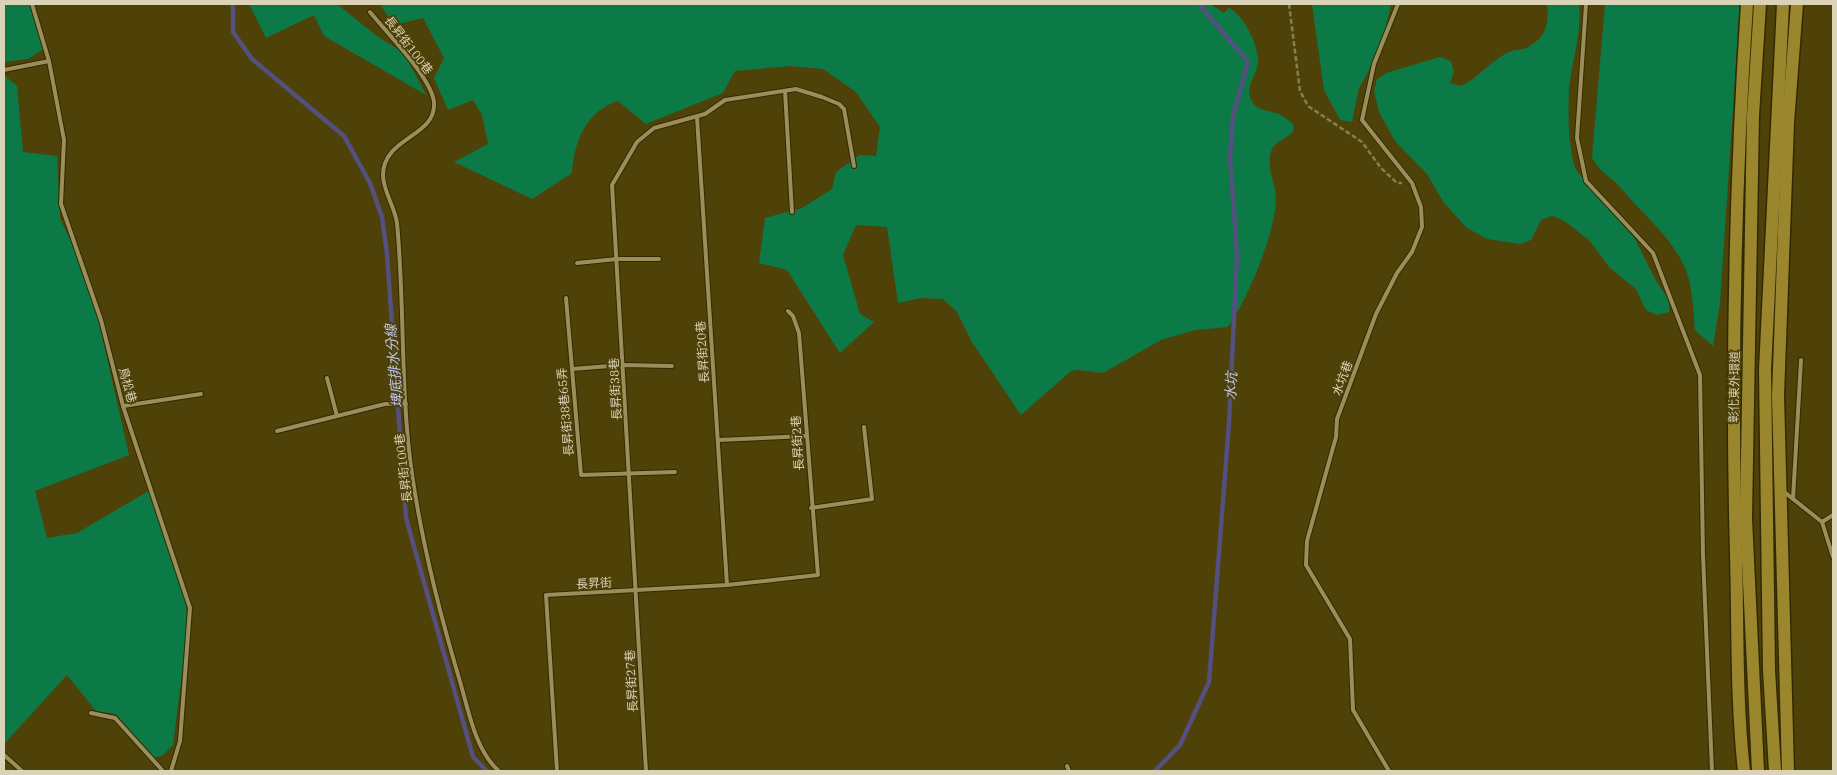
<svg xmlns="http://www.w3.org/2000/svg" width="1837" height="775" viewBox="0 0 1837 775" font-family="'IBM Plex Serif','Noto Sans TC',serif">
	<rect width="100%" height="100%" fill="#4f4209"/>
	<!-- green -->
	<g fill="#0c7a46">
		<path d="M4,4h28l13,44 -17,11 -24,3z"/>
		<path d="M249,4h88l41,33 26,16 22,42 -102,-59 -10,-21 -48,23z"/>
		<path d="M380,4h830l14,9 5,-5c14,5 31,40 29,55 -2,14 -15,25 -5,40 6,9 19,7 28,12 4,2 8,6 12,9v8c-6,5 -18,11 -21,17 -7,18 3,31 4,49 0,33 -29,103 -48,129l-33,3 -34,10 -58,33 -24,-3 -8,1 -50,44 -49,-73 -15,-30 -14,-13 -22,-1 -23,5 -11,-76 -31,-2 -13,30 17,59 14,8 -34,31 -53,-83 -28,-7 6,-45 37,-10 30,-19 4,-17 24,-17 16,1 4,-29 -24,-35 -33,-23 -32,-3 -56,5 -12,22 -77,31 -28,-23c-32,10 -44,41 -46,72l-40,26 -78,-37 34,-18 -6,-29 -9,-15 -25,10 -14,-32 10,-20 -21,-40 -29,7z"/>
		<path d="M1312,4h79l-9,42 -23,42 -7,34 -12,-2 -16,-30z"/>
		<path d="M1547,4h32c3,29 -7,56 -10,85 -1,22 -1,61 7,81l59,69 21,42 13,19v12l-12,3 -11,-5 -10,-21 -26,-21 -21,-28 -26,-20 -11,-4 -11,4 -10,20 -11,4 -33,-5 -20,-11 -23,-25 -17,-29 -32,-33 -16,-29 -5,-21 3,-12 9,-6 54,-16 11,4 3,11 -4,11 11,3c17,-8 28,-23 44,-32 7,-5 16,-3 23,-7 19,-10 21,-24 19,-43z"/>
		<path d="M1605,4h135l-20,299 -7,43 -18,-16c-2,-18 -2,-40 -8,-57 -13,-35 -43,-57 -66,-85 -12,-13 -19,-14 -29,-30z"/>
		<path d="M4,75l13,11 6,66 34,4 3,63 28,55 41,181 -94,36 12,47 30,-5 75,-44 32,97 4,39 -15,120 -10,10 -12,4 -35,-45 -20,-3 -29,-36 -63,69z"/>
	</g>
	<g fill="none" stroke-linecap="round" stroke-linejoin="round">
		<!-- stream -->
		<g stroke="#54507f" stroke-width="4.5">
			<path d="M233,4v28l19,27 92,77 26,47 12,34 5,37 19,264 67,239 14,14"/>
			<path d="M1155,771l25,-26 29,-63 20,-259 8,-169 -7,-97 3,-41 15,-54 -49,-58"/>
		</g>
		<defs>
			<g id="service">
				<path d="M32,4l17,57 15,79 -3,64 40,116 22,86 67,202 -10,133 -9,30"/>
				<path d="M1586,4l-9,134 9,43 67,72 47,122 3,180 9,216"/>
				<path d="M370,12c17,21 61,65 64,90 3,35 -51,35 -51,73 0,16 12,32 14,48 8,83 3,168 15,251 10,69 27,137 47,204 9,30 16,73 40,93"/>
				<path d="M4,70l45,-9"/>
				<path d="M785,91l7,121"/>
				<path d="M697,117l30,468"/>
				<path d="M577,263l40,-4h42"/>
				<path d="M566,298l15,177 94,-3"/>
				<path d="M572,369l51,-4 49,1"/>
				<path d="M327,378l10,38"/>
				<path d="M123,406l78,-12"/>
				<path d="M277,431l108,-27h21"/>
				<path d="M718,440l88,-4"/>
				<path d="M1783,491l39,31"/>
				<path d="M1793,499l8,-139"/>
				<path d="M811,508l61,-9 -8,-72"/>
				<path d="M1833,515l-11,7 11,35"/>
				<path d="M91,713l24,5 48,53"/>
				<path d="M4,755l18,16"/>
				<path d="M1067,766l2,5"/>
				<path d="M557,771l-11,-176 181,-10 91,-10 -19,-242 -6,-17 -5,-5"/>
				<path d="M646,771l-34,-586 25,-43 17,-14 51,-14 20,-14 71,-11 26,8 17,7 5,5 10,57"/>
				<path d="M1389,771l-36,-61 -3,-71 -44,-74 1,-24 29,-104 1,-18 39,-105 21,-41 15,-21 10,-25 -1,-20 -9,-24 -50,-63 12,-56 24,-60"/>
			</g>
			<g id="primary">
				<path d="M1744,771c-8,-71 -6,-144 -8,-216 -5,-183 -1,-368 11,-551"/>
				<path d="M1758,771l-12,-253 7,-402 7,-112"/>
				<path d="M1775,771l-6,-101 -4,-300 18,-366"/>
				<path d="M1788,771l-10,-375 10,-273 9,-119"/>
			</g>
		</defs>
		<!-- service casing -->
		<use href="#service" stroke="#332900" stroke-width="6"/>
		<!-- primary casing -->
		<use href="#primary" stroke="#332900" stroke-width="15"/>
		<!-- path -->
		<path stroke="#887d50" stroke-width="2.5" stroke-dasharray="5 2.5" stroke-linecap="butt" d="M1289,4l11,87 8,15 54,36 19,26 16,15h5"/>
		<!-- service -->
		<use href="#service" stroke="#9c8e5a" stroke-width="4"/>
		<!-- primary -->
		<use href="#primary" stroke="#9a862c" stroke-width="12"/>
	</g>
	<g text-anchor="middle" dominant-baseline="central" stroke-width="4" stroke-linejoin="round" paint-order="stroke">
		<!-- street labels -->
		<g font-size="12" fill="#dad3b8" stroke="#4f4209">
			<text transform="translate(409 45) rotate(52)">長昇街100巷</text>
			<text transform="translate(702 352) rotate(-94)">長昇街20巷</text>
			<text transform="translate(1342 378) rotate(-69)">水坑巷</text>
			<text transform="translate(128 385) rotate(75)">鳥松巷</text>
			<text transform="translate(1734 387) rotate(-89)">彰化東外環道</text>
			<text transform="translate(615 389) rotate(-93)">長昇街38巷</text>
			<text transform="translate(565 412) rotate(-95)">長昇街38巷65弄</text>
			<text transform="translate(797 443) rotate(-94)">長昇街2巷</text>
			<text transform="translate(403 468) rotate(-97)">長昇街100巷</text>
			<text transform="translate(594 583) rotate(-3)">長昇街</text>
			<text transform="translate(631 681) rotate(-93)">長昇街27巷</text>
		</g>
		<!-- water labels -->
		<g font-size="14" font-style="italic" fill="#bdc7f4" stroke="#4f4209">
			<text transform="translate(394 366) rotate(-95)">埤底排水分線</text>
			<text transform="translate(1231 386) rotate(-87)">水坑</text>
		</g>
	</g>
	<!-- border -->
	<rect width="1837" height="775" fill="none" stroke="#dad3b8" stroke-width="10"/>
</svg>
